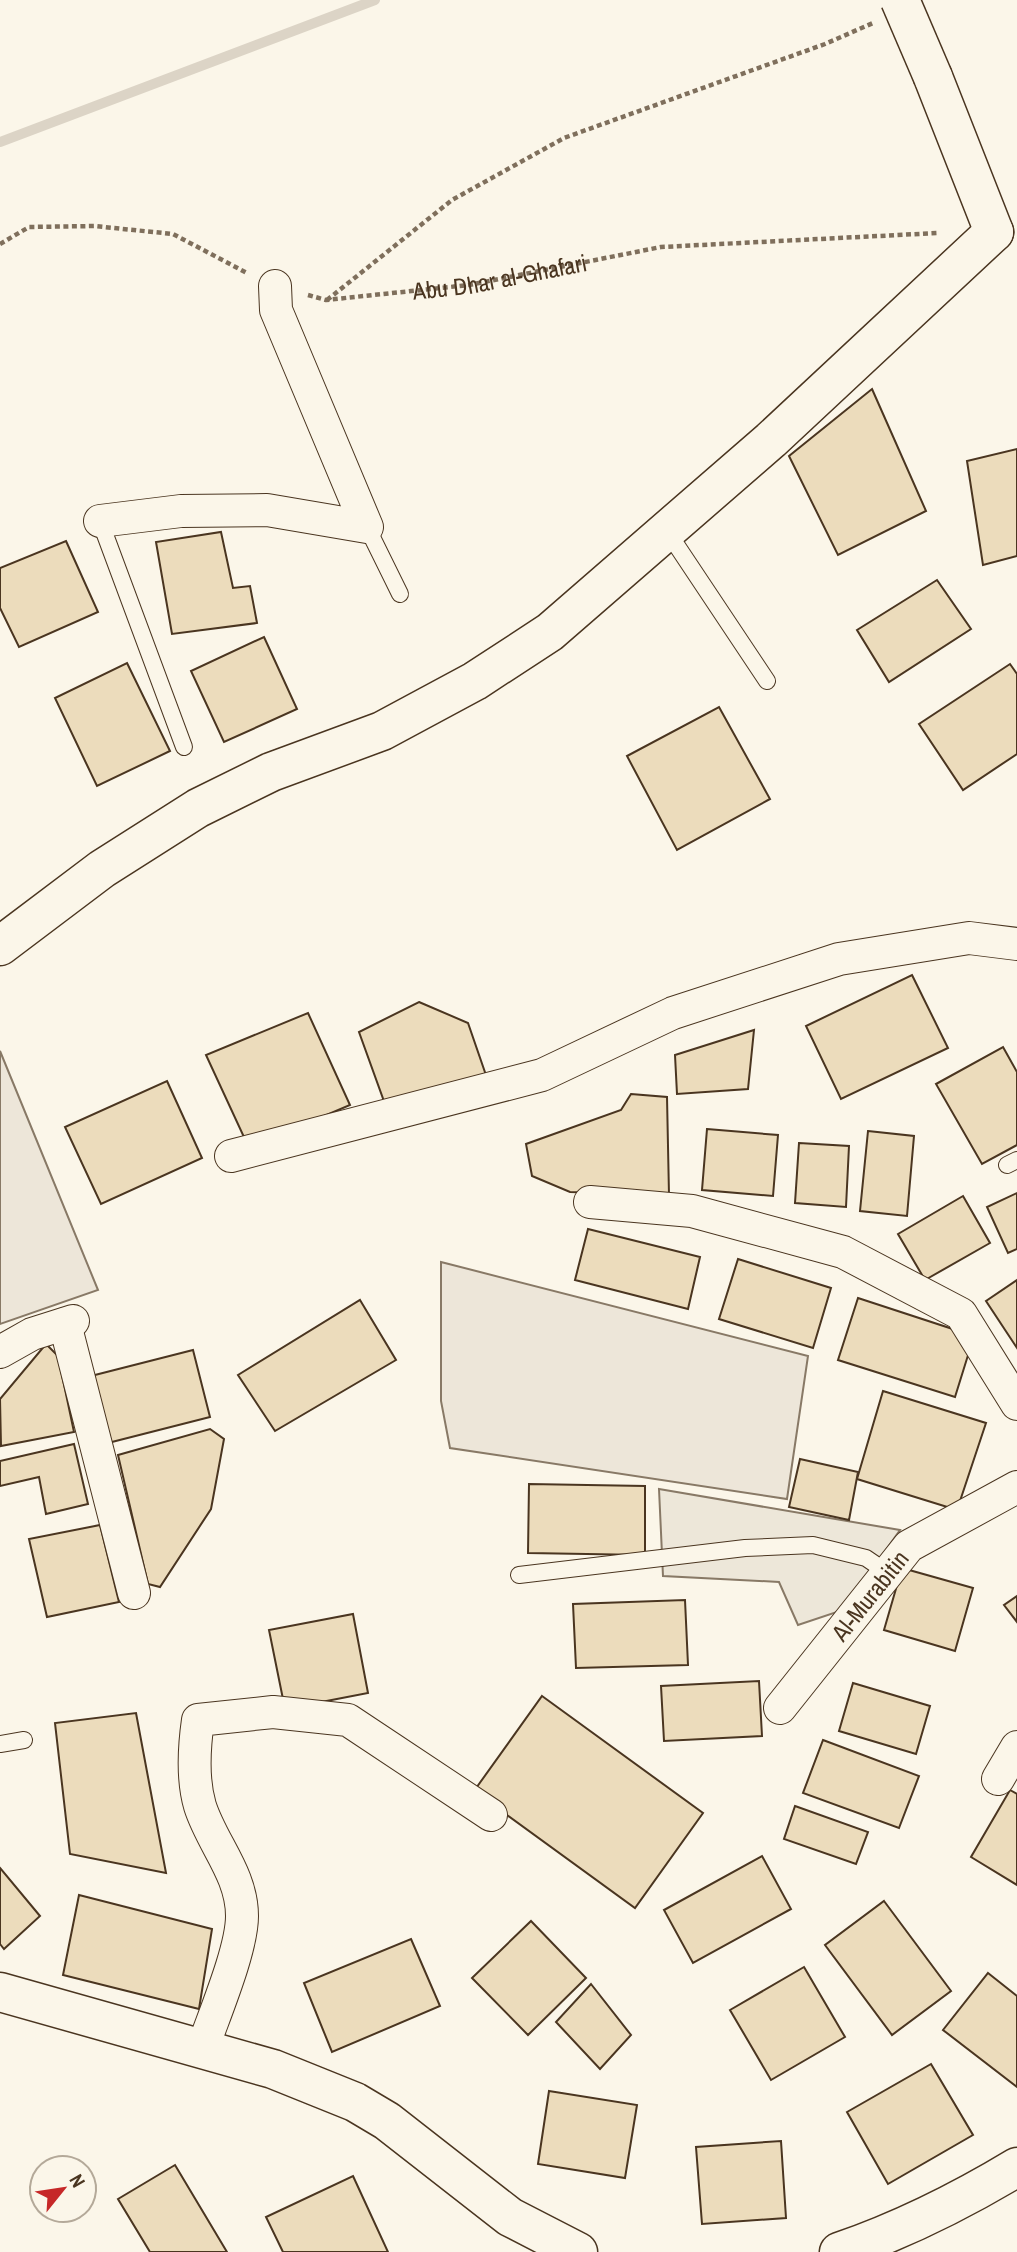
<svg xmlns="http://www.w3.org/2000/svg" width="1017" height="2252" viewBox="0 0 1017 2252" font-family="'Archivo Narrow',sans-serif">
	<rect width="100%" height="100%" fill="#fbf6e9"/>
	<!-- green -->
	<g fill="#ede6d9" stroke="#887966" stroke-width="2">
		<path d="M0,1051l98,239 -98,34z"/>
		<path d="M441,1262l367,94 -21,143 -337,-51 -9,-47z"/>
	</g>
	<!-- parking -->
	<path fill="#ede7d9" stroke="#887966" stroke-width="2" d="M659,1489l241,41 -57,80 -45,15 -19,-43 -116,-6z"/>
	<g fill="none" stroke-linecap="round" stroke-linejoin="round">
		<!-- stream -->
		<path stroke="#dcd4c6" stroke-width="10" d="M0,142l375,-142"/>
	</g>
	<!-- building -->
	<g fill="#ecdcbc" stroke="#4a3520" stroke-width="2">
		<path d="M872,389l54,122 -88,44 -49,-99z"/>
		<path d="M1017,449v107l-34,9 -16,-104z"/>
		<path d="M221,532l12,56 17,-2 7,37 -85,11 -16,-92z"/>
		<path d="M66,541l32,71 -79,35 -19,-39v-40z"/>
		<path d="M937,580l34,49 -82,53 -32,-52z"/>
		<path d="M264,637l33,72 -73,33 -33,-71z"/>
		<path d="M127,663l43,88 -73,35 -42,-88z"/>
		<path d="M1010,664l7,10v80l-54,36 -44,-66z"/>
		<path d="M719,707l51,92 -93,51 -50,-94z"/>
		<path d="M912,975l36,73 -107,51 -35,-73z"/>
		<path d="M419,1002l49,21 20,58 -103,23 -26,-72z"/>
		<path d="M308,1013l42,92 -101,43 -43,-93z"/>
		<path d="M754,1030l-6,59 -71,5 -2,-39z"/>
		<path d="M1003,1047l14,25v73l-35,19 -46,-80z"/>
		<path d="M167,1081l35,77 -101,46 -36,-77z"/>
		<path d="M631,1094l36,3 2,98 -99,-3 -38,-16 -6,-32 95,-34z"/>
		<path d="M707,1129l71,6 -5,61 -71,-6z"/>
		<path d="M868,1131l46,5 -7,80 -47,-5z"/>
		<path d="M799,1143l50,3 -3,61 -51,-4z"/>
		<path d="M1017,1193v56l-9,4 -21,-46z"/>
		<path d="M963,1196l27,47 -65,37 -27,-46z"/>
		<path d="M588,1229l112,28 -12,52 -113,-29z"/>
		<path d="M738,1259l93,29 -18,60 -94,-29z"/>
		<path d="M1017,1280v68l-31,-47z"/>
		<path d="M858,1298l116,38 -19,61 -117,-37z"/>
		<path d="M360,1300l36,60 -121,71 -37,-56z"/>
		<path d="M46,1344l12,12 16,76 -73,14 -1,-47z"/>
		<path d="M193,1350l17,67 -106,27 -17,-67z"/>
		<path d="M883,1391l103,32 -29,87 -100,-31z"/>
		<path d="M210,1429l14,10 -13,70 -51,78 -12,-3 -30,-129z"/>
		<path d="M74,1444l14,60 -42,10 -7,-37 -39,9v-25z"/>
		<path d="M800,1459l58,13 -9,48 -60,-13z"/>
		<path d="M529,1484l116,2v69l-117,-2z"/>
		<path d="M100,1525l19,77 -72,15 -18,-78z"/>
		<path d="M902,1568l71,20 -18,63 -71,-21z"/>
		<path d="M1017,1596v26l-13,-17z"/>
		<path d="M685,1600l3,65 -112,3 -3,-64z"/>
		<path d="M353,1614l15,79 -83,16 -16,-79z"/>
		<path d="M759,1681l3,55 -98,5 -3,-55z"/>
		<path d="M853,1683l77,23 -14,48 -77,-23z"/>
		<path d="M542,1696l161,117 -68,95 -161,-117z"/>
		<path d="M136,1713l30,160 -96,-19 -15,-131z"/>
		<path d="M823,1740l96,36 -20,52 -96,-35z"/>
		<path d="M1010,1790l7,4v91l-46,-28z"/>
		<path d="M795,1806l73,26 -12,32 -72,-25z"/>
		<path d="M762,1856l29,53 -98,54 -29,-53z"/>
		<path d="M0,1868l40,48 -36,33 -4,-5z"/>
		<path d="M79,1895l133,34 -13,80 -136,-34z"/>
		<path d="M884,1901l67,90 -59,44 -67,-90z"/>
		<path d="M531,1921l55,57 -58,57 -56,-57z"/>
		<path d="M411,1939l29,67 -108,46 -28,-69z"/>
		<path d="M804,1967l41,70 -74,43 -41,-70z"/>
		<path d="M988,1973l29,23v91l-74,-57z"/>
		<path d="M591,1984l40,51 -31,34 -44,-47z"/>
		<path d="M931,2064l42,71 -85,49 -41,-72z"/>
		<path d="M549,2091l88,14 -12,73 -87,-14z"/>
		<path d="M781,2141l5,77 -84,6 -6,-77z"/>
		<path d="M175,2165l52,87h-77l-32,-53z"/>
		<path d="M353,2176l35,76h-105l-17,-35z"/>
	</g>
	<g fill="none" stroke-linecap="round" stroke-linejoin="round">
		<defs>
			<g id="service">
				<path d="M100,521l84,226"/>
				<path d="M367,527l33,67"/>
				<path d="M667,531l100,150"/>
				<path d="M1007,1165l10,-5"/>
				<path d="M519,1575l226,-27 68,-3 53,13 22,15"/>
				<path d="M0,1744l24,-4"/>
			</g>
			<g id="minor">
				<path d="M100,521l81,-10 86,-1 100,17 -91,-217 -1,-24"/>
				<path d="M231,1156l311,-81 131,-62 166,-54 130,-21 48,6"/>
				<path d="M590,1202l102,9 151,41 118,62 56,90"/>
				<path d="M65,1324l69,269"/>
				<path d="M0,1352l32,-18 41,-13"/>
				<path id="s2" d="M780,1708l129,-162 108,-59"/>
				<path d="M998,1779l19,-32"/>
				<path d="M202,2050c12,-35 40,-100 40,-134 0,-42 -30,-72 -42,-110 -8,-27 -6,-58 -2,-86l75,-8 75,8 143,95"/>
			</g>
			<g id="tertiary">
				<path d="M933,77l61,155"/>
				<path d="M0,946l102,-77 96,-61 73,-36 111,-41 93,-50 75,-49 221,-192 223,-208"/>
				<path d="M0,1992l273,77 82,33 32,19 123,96 68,35"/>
				<path d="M839,2252c64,-22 120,-50 178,-85"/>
			</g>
		</defs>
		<!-- service casing -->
		<use href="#service" stroke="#4a3520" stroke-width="18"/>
		<!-- minor casing -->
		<use href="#minor" stroke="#4a3520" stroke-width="34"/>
		<!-- tertiary casing -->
		<use href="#tertiary" stroke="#4a3520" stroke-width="41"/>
		<!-- path -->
		<g stroke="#7f6f5c" stroke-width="4.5" stroke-dasharray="5 3.5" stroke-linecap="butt">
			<path d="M0,244l29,-17 65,-1 79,8 74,39"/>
			<path id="s1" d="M308,295l18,5 143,-15 192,-38 277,-14"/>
			<path d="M327,300l125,-100 112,-62 261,-94 48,-21"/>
		</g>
		<!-- service -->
		<use href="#service" stroke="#fbf6e9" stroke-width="16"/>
		<!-- minor -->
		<use href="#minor" stroke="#fbf6e9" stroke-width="32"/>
		<!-- tertiary -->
		<use href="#tertiary" stroke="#fbf6e9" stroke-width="38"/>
		<defs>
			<path id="tertiary-bridge" d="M900,0l33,77"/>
		</defs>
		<!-- tertiary-bridge casing -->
		<use href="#tertiary-bridge" stroke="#4a3520" stroke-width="41" stroke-linecap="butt"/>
		<!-- tertiary-bridge -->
		<use href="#tertiary-bridge" stroke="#fbf6e9" stroke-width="38"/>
	</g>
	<g text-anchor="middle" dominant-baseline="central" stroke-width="5" stroke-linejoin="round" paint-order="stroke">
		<!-- street labels -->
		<g font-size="24" fill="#4a3520" stroke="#fbf6e9">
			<text stroke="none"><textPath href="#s1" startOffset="194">Abu Dhar al-Ghafari</textPath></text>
			<text stroke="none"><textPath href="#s2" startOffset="144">Al-Murabitin</textPath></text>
		</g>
	</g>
	<!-- north arrow -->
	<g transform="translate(63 2189) rotate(60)"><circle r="33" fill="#fbf6e9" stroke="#b4a999" stroke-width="2"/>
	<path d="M0-5L12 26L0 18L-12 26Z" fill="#c62828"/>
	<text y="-10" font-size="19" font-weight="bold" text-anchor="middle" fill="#4a3520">N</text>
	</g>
</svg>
